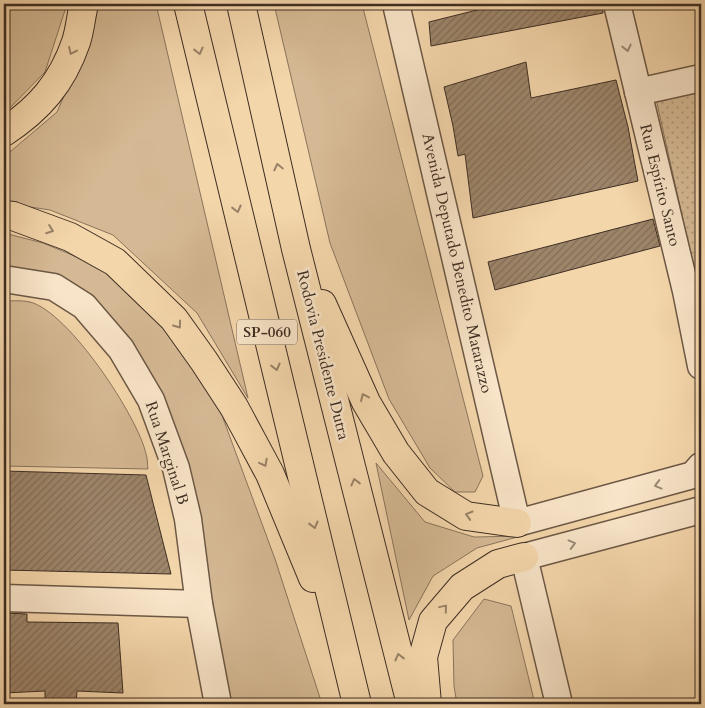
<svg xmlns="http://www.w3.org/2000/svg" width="705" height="708" viewBox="0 0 705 708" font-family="Cardo,serif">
	<defs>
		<pattern id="park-dots" width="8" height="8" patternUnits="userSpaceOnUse" patternTransform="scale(1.25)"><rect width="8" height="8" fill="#d5b994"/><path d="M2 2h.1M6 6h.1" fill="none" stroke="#ae9778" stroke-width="1.8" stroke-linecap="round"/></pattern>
		<pattern id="building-hatch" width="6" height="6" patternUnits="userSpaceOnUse" patternTransform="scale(1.25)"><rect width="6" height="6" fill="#9d856a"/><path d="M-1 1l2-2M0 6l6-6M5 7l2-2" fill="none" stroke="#816d57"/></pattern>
	</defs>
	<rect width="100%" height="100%" fill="#f4d6ab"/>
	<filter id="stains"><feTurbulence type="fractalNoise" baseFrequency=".004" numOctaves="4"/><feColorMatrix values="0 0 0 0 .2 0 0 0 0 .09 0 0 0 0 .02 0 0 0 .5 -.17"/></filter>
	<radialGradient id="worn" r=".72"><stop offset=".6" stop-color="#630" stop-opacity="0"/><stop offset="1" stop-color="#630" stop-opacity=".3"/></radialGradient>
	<!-- green -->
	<g fill="#d5b994" stroke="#8a745c">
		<path d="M4,4h63l-22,68 -41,42z"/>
		<path d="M96,4h60l92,394 -51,-85 -84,-78 -63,-25 -46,-7v-46l53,-45 32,-73z"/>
		<path d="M274,4h88l121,472 -8,16h-20l-25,-24 -41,-69 -59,-156z"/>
		<path d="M4,233l39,10 61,25 77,76 39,66 55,149 47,145h-94l-22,-102 -82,-265 -120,-63z"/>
		<path d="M4,301c8,0 18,-1 26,1 39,10 108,115 116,152 2,5 1,11 2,15l-144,-3z"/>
		<path d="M376,463l49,59 49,15 47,-1 -44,12 -44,28 -24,44z"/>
		<path d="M484,599l27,7 24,98h-78l-3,-18 -1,-46z"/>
	</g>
	<!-- park -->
	<path fill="url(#park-dots)" stroke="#8a745c" d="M701,91v180l-6,2 -39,-174z"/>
	<!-- building -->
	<g fill="url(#building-hatch)" stroke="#3e2e23">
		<path d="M501,4h101l1,9 -172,33 -2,-24z"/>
		<path d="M526,62l5,36 85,-18 12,47 10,54 -165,37 -8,-64 -7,2 -5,-30 -9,-39z"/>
		<path d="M653,219l7,27 -165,44 -7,-28z"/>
		<path d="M4,471l142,4 25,99 -167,-4z"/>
		<path d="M4,613l23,1v8l91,1 5,70 -46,-2 -1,13h-31v-13l-41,2z"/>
	</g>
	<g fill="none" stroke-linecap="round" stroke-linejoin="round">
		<defs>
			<g id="street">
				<path d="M396,4l121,519 176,-48 8,-9"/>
				<path d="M617,4l69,287 15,75"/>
				<path d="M638,92l63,-14"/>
				<path d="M4,279l50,8 30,19 37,43 30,51 25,68 12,51 11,85 19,100"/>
				<path d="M4,598l195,6"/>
				<path d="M559,704l-35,-147 177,-47"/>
			</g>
			<g id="highway">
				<path d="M188,4l169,700"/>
				<path d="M241,4l55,245 115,455"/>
				<path d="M4,132c35,-23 58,-49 72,-90 4,-12 5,-26 8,-38"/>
				<path d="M4,215l9,1 57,21 45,25 59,57 30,42 30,46 36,67 43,104"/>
				<path d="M322,304l44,98 30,51 31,39 39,24 51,7"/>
				<path d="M427,704l-4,-47 10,-36 29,-34 36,-23 26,-7"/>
			</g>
		</defs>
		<!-- street casing -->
		<use href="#street" stroke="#6c5845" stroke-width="29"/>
		<!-- highway casing -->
		<use href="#highway" stroke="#3e2e23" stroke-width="30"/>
		<!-- street -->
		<use href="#street" stroke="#f8e4c8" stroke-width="26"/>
		<!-- highway -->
		<use href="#highway" stroke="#f4d6ab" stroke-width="28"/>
	</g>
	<!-- one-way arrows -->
	<defs><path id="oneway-chevron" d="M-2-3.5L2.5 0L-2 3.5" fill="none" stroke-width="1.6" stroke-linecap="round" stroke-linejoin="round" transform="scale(1.25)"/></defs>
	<g stroke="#9b8976">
		<use href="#oneway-chevron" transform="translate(627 48) rotate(77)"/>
		<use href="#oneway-chevron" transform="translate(658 485) rotate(165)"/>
		<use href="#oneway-chevron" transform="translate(572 544) rotate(-15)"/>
	</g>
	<g stroke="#998267">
		<use href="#oneway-chevron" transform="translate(72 51) rotate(115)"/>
		<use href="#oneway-chevron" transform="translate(199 51) rotate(76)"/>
		<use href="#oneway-chevron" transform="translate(278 167) rotate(-103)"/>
		<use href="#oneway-chevron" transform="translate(237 209) rotate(76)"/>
		<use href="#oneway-chevron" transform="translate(50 230) rotate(20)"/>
		<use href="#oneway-chevron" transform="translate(178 325) rotate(54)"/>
		<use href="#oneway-chevron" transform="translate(276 367) rotate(76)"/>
		<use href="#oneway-chevron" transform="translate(364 397) rotate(-115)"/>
		<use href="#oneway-chevron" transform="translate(264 463) rotate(62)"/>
		<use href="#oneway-chevron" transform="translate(355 482) rotate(-104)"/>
		<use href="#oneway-chevron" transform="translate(469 515) rotate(-163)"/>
		<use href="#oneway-chevron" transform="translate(314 525) rotate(76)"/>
		<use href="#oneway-chevron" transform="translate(444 608) rotate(-50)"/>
		<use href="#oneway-chevron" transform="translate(399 657) rotate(-104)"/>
	</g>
	<g text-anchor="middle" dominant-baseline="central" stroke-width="5" stroke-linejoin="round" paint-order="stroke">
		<!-- shield labels -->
		<rect fill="#f8e4c8" stroke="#766554" stroke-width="1" x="237" y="319.5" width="60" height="25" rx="4"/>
		<g font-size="15" font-weight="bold" fill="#3e2e23">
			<text x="267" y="332">SP-060</text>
		</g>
		<!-- street labels -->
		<g font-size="16" fill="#3e2e23" stroke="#f8e4c8">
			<text transform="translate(660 185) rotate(76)">Rua Espírito Santo</text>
			<text transform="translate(457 263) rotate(77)">Avenida Deputado Benedito Matarazzo</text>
			<text transform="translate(323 355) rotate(76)">Rodovia Presidente Dutra</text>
			<text transform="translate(167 453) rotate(72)">Rua Marginal B</text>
		</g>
	</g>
	<!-- margin -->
	<rect width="705" height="708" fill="none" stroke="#f4d6ab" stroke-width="20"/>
	<rect x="5" y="5" width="695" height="698" fill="none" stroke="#3e2e23" stroke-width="2.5"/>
	<rect x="10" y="10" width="685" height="688" fill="none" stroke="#3e2e23"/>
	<rect width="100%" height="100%" filter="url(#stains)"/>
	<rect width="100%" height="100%" fill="url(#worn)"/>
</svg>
